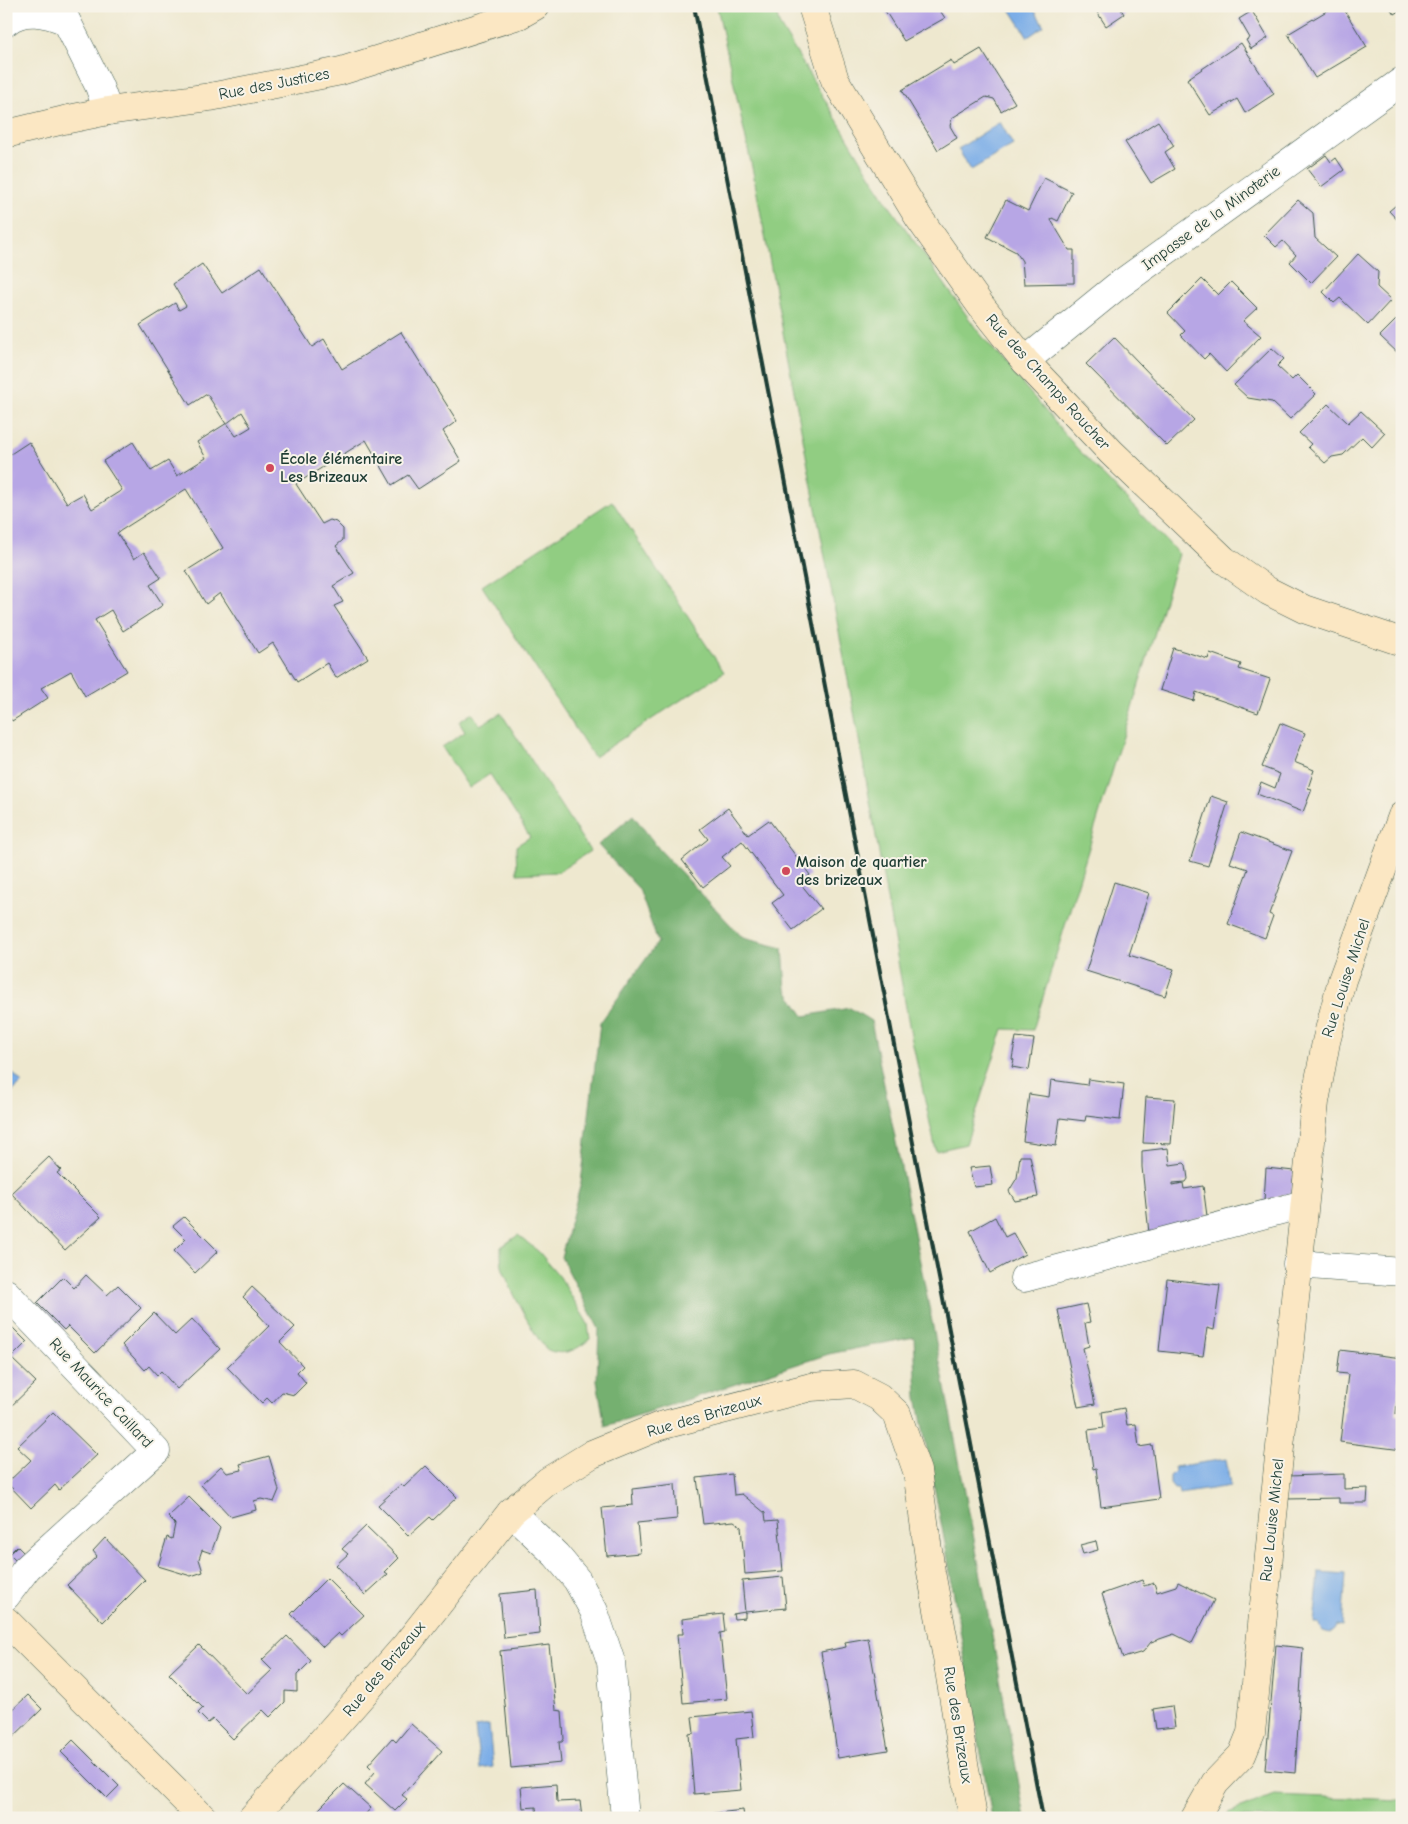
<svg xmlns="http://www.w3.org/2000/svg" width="1408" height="1824" viewBox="0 0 1408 1824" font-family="'Comic Neue',sans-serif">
	<rect width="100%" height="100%" fill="#f7f3e8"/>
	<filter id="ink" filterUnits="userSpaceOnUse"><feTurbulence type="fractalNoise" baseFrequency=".02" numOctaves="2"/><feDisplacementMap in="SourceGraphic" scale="10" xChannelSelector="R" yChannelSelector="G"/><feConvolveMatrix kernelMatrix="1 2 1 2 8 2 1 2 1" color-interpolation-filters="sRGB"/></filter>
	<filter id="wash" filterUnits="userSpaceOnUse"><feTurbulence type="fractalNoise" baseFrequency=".0096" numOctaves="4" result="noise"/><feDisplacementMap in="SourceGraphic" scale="20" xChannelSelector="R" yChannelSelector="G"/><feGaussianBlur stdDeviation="1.12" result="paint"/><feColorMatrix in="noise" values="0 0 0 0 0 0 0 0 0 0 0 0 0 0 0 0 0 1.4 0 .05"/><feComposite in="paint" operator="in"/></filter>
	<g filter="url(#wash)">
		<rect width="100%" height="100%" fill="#eee8cf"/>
		<!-- green -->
		<g fill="#91cd82" stroke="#58855b">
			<path d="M717,6h58l4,18 107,177 91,129 98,116 104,108 -146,476 -30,-1 -37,115 -30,7 -25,-115 -54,-308 -104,-556z"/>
			<path d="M612,501l112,171 -130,85 -112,-171z"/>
			<path d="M472,713l8,12 21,-12 89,138 -32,21 -41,2 -1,-28 14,-9 -40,-63 -21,14 -27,-41 23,-15 -6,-10z"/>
			<path d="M518,1235l21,17 21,25 28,47 2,15c-12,10 -26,18 -42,11 -10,-5 -43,-71 -46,-84 -1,-6 -1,-13 -1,-19z"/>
			<path d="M1274,1795l128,5v18h-175l1,-5z"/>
		</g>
		<!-- forest -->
		<path fill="#74b070" stroke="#4a7652" d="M633,815l26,34 84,89 40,10 3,41 18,27 46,-8 21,13c55,265 107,530 154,797h-33l-45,-264 -30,-157 -3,-60 -85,17 -224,72 -8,-45 2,-52 -38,-72 20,-74 19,-160 58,-81 -19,-53 -41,-44z"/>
		<!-- water -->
		<g fill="#7bade7" stroke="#4d758e">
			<path d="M1008,6h24l12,20 -16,11z"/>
			<path d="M1000,122l13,23 -42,25 -13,-21z"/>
			<path d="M6,1066l16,17 -16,14z"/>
			<path d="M1226,1459l4,27 -51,8 -1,-5h-4l-4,-5v-8l5,-5 -1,-4z"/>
			<path d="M1319,1572l27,2 -4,52 -5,-1 -2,4 -5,4 -7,-2 -4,-7h-5z"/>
			<path d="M489,1725l4,42 -13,2 -5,-42z"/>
		</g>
		<g id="blocks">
			<!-- building -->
			<g fill="#b7a6e5">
				<path d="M882,6h55l8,12 -41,23z"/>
				<path d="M1093,6h26l5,8 -18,12z"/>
				<path d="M1335,6h7l25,41 -52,31 -27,-44z"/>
				<path d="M1389,6h13v3l-8,5z"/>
				<path d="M1252,11l16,27 -17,11 -5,-9 4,-2 -11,-19z"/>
				<path d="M1241,43l33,51 -29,19 -8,-14 -27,16 -23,-36z"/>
				<path d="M981,49l34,54 -14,8 -7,-12 -8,-2 -34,21 -2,8 7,12 -19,12 -36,-60 49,-30 3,5z"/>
				<path d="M1158,121l16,25 -9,6 10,17 -24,14 -26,-41z"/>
				<path d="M1326,155l5,7 5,-4 8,12 -23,17 -14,-18z"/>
				<path d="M1044,178l28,14 -14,29 -6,-3 -1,2 18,30h5v33l-50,1 -2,-23 -6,-9 -29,-15 19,-37 22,11z"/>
				<path d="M1298,200l15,13 2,25 21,19 -25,26 -21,-21 6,-7 -13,-14 -7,6 -12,-12z"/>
				<path d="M1402,200v25l-13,-14z"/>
				<path d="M1358,254l20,18 -1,15 14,13 -23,25 -28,-27 -6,5 -11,-11z"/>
				<path d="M202,264l20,29 39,-26 51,80 12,-8 18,30 59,-37 56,89 -14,10 18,30 -43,28 -10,-14 -16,10 -26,-45 -70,44 26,40 8,-4 6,2 7,7v11l-7,6 18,27 -21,13 10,16 -9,4 34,52 -32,20 -9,-15 -30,19 -24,-39 -15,10 -38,-60 -14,11 -20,-33 37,-23 -37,-59 -69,44 17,26 10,-7 17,26 -11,7 13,20 -40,26 -12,-21 -16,10 32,51 -42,25 -14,-25 -30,17 7,10 -36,23 -6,-8v-256l23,-15 38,61 16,-9 9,15 30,-19 -19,-29 30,-19 18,29 17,-10 9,15 29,-18 -9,-16 30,-19 9,13 15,-9 -9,-15 -16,12 -19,-30 -17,11 -50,-80 35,-22 4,7 7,-4 -13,-22z"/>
				<path d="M1202,279l16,16 13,-13 26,26 -14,13 18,15 -35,36 -17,-18 -5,5 -23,-24 4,-4 -17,-18z"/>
				<path d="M1402,314v43l-22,-21z"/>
				<path d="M1114,337l80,83 -27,26 -81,-82z"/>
				<path d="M1272,348l12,11 -7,7 15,14 5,-5 19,19 -26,25 -18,-17 -24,-4 -14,-13z"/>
				<path d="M1328,404l20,19 13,-12 24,22 -13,14 -10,-10 -19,18 -11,2 -7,6 -17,-16 3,-3 -12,-11z"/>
				<path d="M1173,648l35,11 2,-6 31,11 -2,5 31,10 -12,34 -62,-21 -2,9 -34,-11z"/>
				<path d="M1280,723l25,10 -11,29 20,8 -6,18 4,1 -9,23 -46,-18 4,-12 14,6 5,-14 -18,-7z"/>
				<path d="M1211,796l17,6 -20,64 -18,-5z"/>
				<path d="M728,808l20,27 21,-15 41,55 -10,8 21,26 -28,21 -21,-27 11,-8 -41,-54 -20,16 8,9 -27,21 -21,-27 26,-21 -8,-10z"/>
				<path d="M1241,832l51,19 -23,63 4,2 -8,22 -37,-14 20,-55 -18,-6z"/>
				<path d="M1114,882l35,11 -20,62 45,14 -9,27 -79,-25z"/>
				<path d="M1016,1037l18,2 -5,31 -17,-3 2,-7 -2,-1z"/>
				<path d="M1088,1079l36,5 -4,36 -34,-4 -1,5 -25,-3 -4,28 -33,-5 6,-47 20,3 2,-17 36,5z"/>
				<path d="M1146,1097l29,2 -4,45 -28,-1z"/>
				<path d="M1168,1148l2,17 14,-2 2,2 2,14 -2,3 -13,1v2l10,-2 1,6 19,-3 4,30 -58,17 -7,-66v-16z"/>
				<path d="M1020,1156h10l8,41 -23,4 -6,-10 8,-13z"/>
				<path d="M49,1157l12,13 -4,3 44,44 -36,33 -54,-57z"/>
				<path d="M990,1166l3,19 -19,2 -5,-19z"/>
				<path d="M1266,1168l28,3 -2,22 -28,8z"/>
				<path d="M184,1217l34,34 -23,22 -21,-22 12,-12 -13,-13z"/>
				<path d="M995,1217l10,20 8,-4 12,21 -35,19 -20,-42z"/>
				<path d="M86,1275l21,20 11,-10 23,23 -46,45 -27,-27 -4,4 -27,-27 26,-26 11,11z"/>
				<path d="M1167,1279l53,6 -6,45 -7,-2 -4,28 -44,-5z"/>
				<path d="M252,1287l43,40 -15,15 23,24 -6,6 9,11 -12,12 -12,-3 -10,11 -5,-5 -5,5 -35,-36 42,-41 -11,-12 1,-1 -16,-16z"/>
				<path d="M1086,1304l4,18 -5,1 4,23 -6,2 12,56 -17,3 -20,-97z"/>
				<path d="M154,1313l21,22 17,-16 28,30 -43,40 -16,-18 -4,4 -8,-9 -4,4 -23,-25z"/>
				<path d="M12,1327l15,15 -16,16 25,24 -30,29v-78z"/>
				<path d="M1340,1350l62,8 -6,56 6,1v35l-62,-8 8,-68 -11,-1z"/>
				<path d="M1124,1408l3,17 9,-1 3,23 13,-2 7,54 -58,8 -5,-39 -3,1 -5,-39 16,-2 -2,-16z"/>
				<path d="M53,1412l44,43 -38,35 -4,-5 -24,23 -24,-25 24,-23 -14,-13z"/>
				<path d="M269,1456l10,34 -5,12 -13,-3 -7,2 2,9 -25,7 -30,-32 20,-19 6,7 15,-3 -2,-6z"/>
				<path d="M426,1466l31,31 -24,23 -3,-3 -21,19 -31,-31 23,-21 3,3z"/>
				<path d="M732,1474l2,21 8,-1 23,19 1,8 12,-1 5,51 -38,3 -4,-48 -7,-5 -31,3 -6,-46z"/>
				<path d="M1344,1474v15l24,-1 -1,15h-28v-5l-52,1 2,-23z"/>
				<path d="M675,1484l2,35 -40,4 3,30 -33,3 -5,-48 31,-3 -1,-16z"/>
				<path d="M189,1497l31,31 -9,25 -9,-3 -3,9 4,13 -12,4 -33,-10 9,-29 5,2 3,-15 -7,-7z"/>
				<path d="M366,1526l33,32 -14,14 3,2 -23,21 -29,-30 12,-11 -6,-5z"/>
				<path d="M105,1538l40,42 -42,42 -36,-37 30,-29 -4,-5z"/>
				<path d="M1096,1541l2,9 -15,4 -3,-9z"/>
				<path d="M17,1546l10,10 -8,8 -10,-10z"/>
				<path d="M783,1577l3,31 -41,4 -3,-31z"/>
				<path d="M327,1578l37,37 -23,21 -3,-3 -15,14 -32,-33z"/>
				<path d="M1142,1580l2,6 10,-3 3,9 19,-6 2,-4 36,18 -22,43 -18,-9 -23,8 -8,10 -20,6 -21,-64z"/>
				<path d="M537,1590l3,44 -36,4 -4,-44z"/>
				<path d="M745,1612v6l-11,1 -1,-5z"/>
				<path d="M723,1614l2,18 -5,1 7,66 -44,4 -6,-69h6l-1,-15z"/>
				<path d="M287,1636l24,25 -14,14v17l-12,-1v11l-15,15 -7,-7 -30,29 -20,-20 -5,4 -10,-10 5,-5 -34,-34 30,-29 48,49 25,-24 -10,-10z"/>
				<path d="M868,1638l20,112 -50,8 -17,-106 25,-5 -1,-5z"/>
				<path d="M549,1645l7,65 6,1 2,28 -2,3h-3l2,21 -50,5 -11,-117z"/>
				<path d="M1276,1645l27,3 -8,125 -30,-3z"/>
				<path d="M28,1695l14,14 -36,35v-28z"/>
				<path d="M1172,1706l3,21 -19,2 -3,-20z"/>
				<path d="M751,1711l3,26 -18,2 5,51 -47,4 -5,-60 5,-1 -2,-16z"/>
				<path d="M411,1724l31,27 -40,44 5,4 -12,12 -30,-27 10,-12 -7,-7 24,-27 4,4z"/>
				<path d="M73,1740l46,46 -12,12 -46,-46z"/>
				<path d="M344,1784l27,24 -9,10h-52z"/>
				<path d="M556,1784l1,18 23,-1 2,17h-45l-1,-11 -13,1 -2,-21z"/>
				<path d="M743,1810l1,8h-51l-1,-2z"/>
			</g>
		</g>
	</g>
	<g filter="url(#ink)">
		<use href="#blocks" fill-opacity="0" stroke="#3e574b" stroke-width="1"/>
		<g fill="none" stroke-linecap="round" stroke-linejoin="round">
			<defs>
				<g id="street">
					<path d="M59,6l40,80 9,25"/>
					<path d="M6,22c18,-15 41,-9 60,-1"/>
					<path d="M1025,361l91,-74 286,-206"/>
					<path d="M1297,1264l105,8"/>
					<path d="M1024,1278l280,-74"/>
					<path d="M6,1293l150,158 -129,117 -21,28"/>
					<path d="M511,1512l45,43 21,25 17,31 17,51 14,156"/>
				</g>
				<g id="secondary">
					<path d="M812,6l23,74 84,138 62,88 44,55 86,91 113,108 44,31 36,18 98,33"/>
					<path d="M6,134l58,-14 44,-9 102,-14 131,-26 178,-56 16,-9"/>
					<path d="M6,1621l197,197"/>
					<path d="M252,1818l63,-69 91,-104 105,-133 37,-31 44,-27 68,-28 151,-39 43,-3 25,13 18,17 20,57 14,101 16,86 26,160"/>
					<path d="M1195,1818l20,-35 27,-28 9,-22 64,-631 11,-60 16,-62 60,-164"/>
				</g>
			</defs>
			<!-- street casing -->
			<use href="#street" stroke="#3e574b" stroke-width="29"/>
			<!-- secondary casing -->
			<use href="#secondary" stroke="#3e574b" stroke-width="29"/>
			<!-- street -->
			<use href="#street" stroke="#fff" stroke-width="28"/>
			<!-- secondary -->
			<use href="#secondary" stroke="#fbe7c3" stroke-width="28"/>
			<!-- rail -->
			<path stroke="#1f3d34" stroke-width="4" d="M694,6l349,1812"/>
		</g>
	</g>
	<!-- markers -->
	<g fill="#d1495b" stroke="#f7f3e8" stroke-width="2">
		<circle cx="270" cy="468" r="5"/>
		<circle cx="786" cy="871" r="5"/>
	</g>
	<g text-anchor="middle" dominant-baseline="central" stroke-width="4" stroke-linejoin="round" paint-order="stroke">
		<!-- street labels -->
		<g font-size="16" fill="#1f3d34" stroke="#f7f3e8">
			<text transform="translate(274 84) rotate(-11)">Rue des Justices</text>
			<text transform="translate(1211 218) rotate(-36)">Impasse de la Minoterie</text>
			<text transform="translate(1048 382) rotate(48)">Rue des Champs Roucher</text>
			<text transform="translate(1346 978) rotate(-72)">Rue Louise Michel</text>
			<text transform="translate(101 1393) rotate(47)">Rue Maurice Caillard</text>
			<text transform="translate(704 1416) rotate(-16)">Rue des Brizeaux</text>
			<text transform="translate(1272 1520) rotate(-84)">Rue Louise Michel</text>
			<text transform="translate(384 1669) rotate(-50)">Rue des Brizeaux</text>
			<text transform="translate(958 1725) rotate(81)">Rue des Brizeaux</text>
		</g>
		<!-- poi labels -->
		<g font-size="16" font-weight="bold" fill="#1f3d34" stroke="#f7f3e8" text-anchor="start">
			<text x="280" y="459">École élémentaire<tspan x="280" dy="18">Les Brizeaux</tspan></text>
			<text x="796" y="862">Maison de quartier<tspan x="796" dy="18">des brizeaux</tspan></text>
		</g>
	</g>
	<!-- margin -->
	<rect width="1408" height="1824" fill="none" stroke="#f7f3e8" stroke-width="25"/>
</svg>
